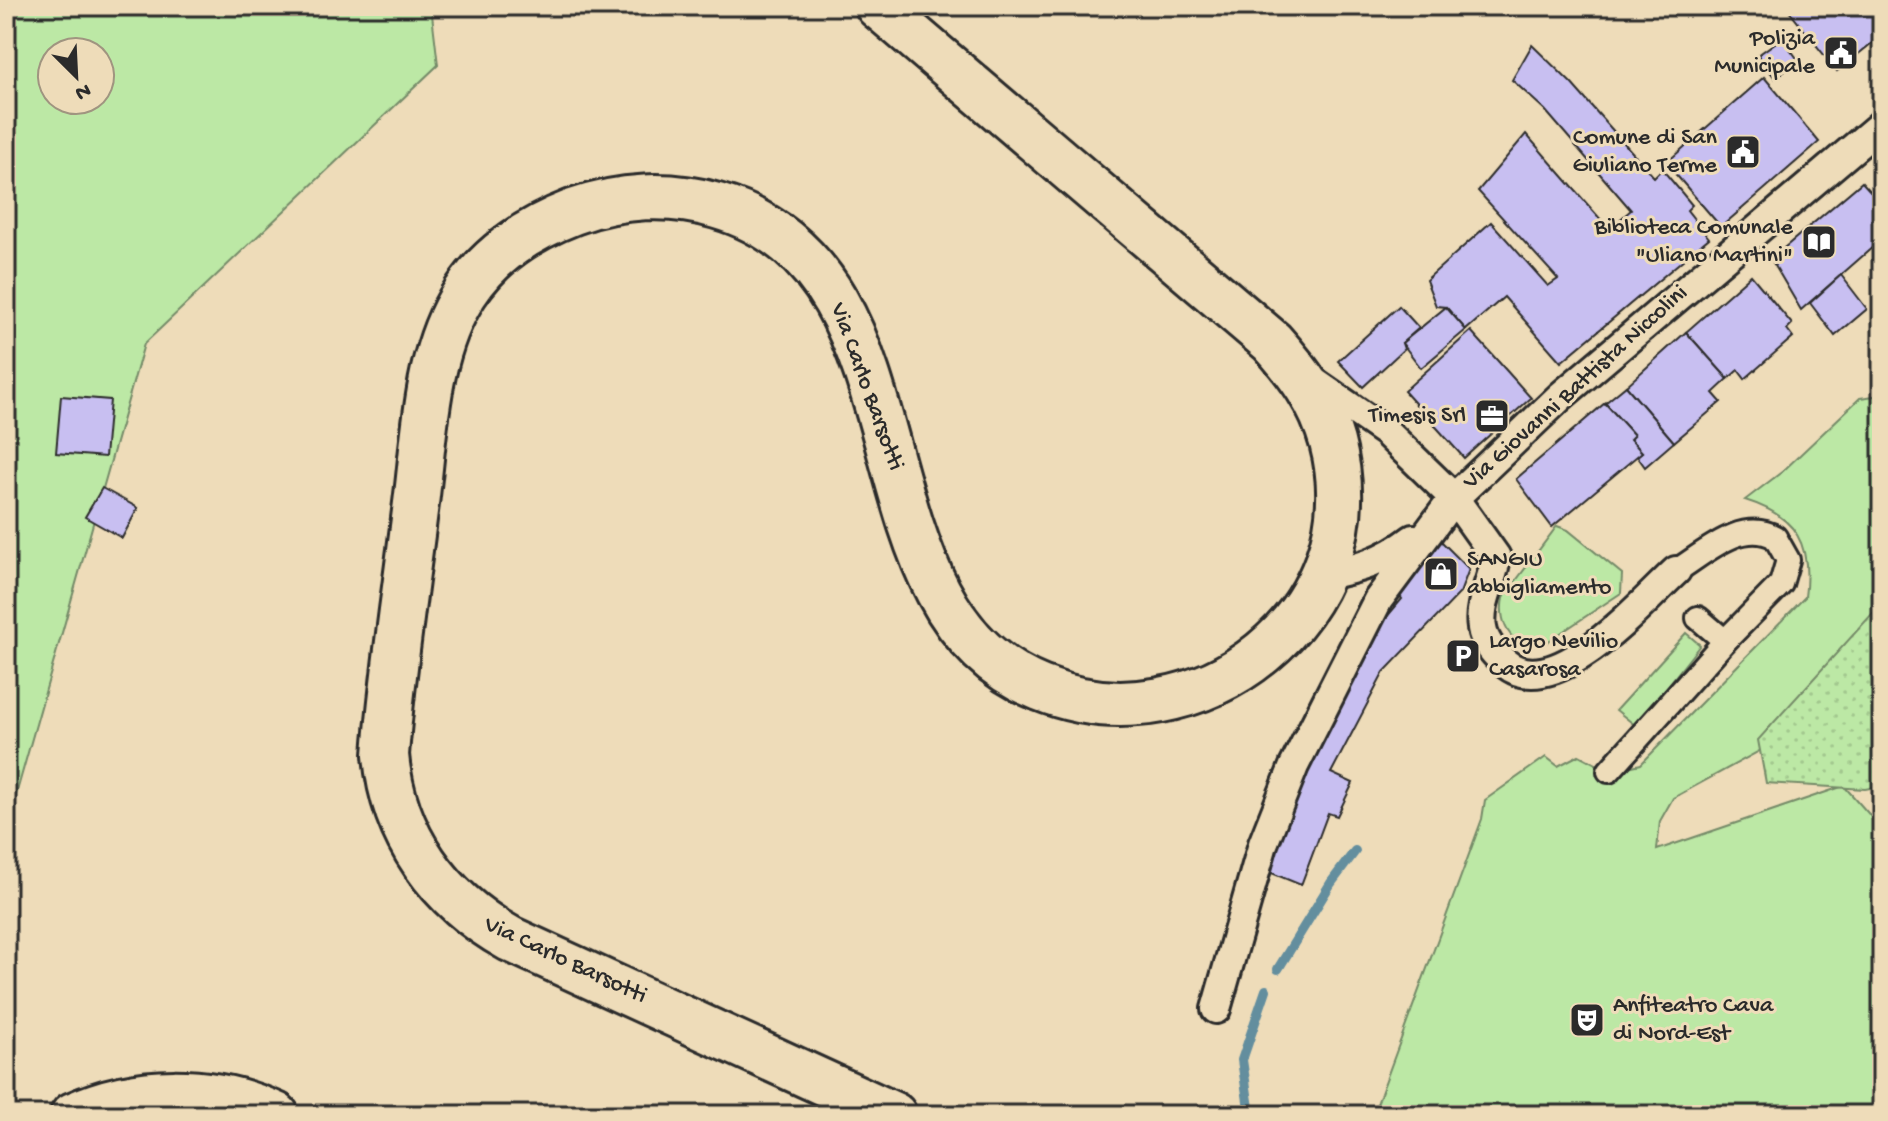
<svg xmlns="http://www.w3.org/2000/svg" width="1888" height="1121" viewBox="0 0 1888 1121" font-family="'Gochi Hand',sans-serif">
	<defs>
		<pattern id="park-dots" width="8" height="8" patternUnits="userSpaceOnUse" patternTransform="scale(2)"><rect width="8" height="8" fill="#bce8a5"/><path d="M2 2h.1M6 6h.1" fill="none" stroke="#a2c78e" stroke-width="1.8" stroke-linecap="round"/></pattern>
	</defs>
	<rect width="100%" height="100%" fill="#eedcb9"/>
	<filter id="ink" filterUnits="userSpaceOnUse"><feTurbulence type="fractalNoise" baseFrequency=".0125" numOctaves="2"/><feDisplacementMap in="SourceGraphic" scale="16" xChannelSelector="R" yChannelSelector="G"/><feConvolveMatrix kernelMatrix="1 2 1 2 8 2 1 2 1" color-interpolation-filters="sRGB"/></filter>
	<g filter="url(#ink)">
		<!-- grass -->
		<g fill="#bce8a5" stroke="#748a68" stroke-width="2" fill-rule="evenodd">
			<path d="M6,6h425l7,59 -294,279 -138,486zM52,52h48v48h-48z"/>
			<path d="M1882,395v309h-36l-173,94 -13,23 -3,29 187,-64 38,43v286h-509l109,-296 3,-19 61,-43 12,9 21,-11 30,16 32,-7 164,-167c7,-52 -8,-81 -60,-97l38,-29 77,-73z"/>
			<path d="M1557,526l11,4 54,44 -1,19 -77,51c-29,9 -47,-19 -41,-46z"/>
			<path d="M1686,633l14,12 -64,81 -20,-16z"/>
		</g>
		<!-- park -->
		<path fill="url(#park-dots)" stroke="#748a68" stroke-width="2" d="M1882,603v183l-17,3 -99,-6 -8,-43z"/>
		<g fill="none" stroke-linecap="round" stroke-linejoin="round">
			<!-- stream -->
			<g stroke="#638e9e" stroke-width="10">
				<path d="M1278,969l53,-86 24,-32"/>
				<path d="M1250,1115l-8,-55 24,-70"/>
			</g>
		</g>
		<!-- building -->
		<g fill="#c8bff1" stroke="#2b2b2b" stroke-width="2">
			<path d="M1785,6h97v29l-45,36z"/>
			<path d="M1782,38l17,23 -24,17 -17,-23z"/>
			<path d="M1532,45l39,38 83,94 8,-8 30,36 -5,5 22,28 -148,124 -57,-65 -38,33 -20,-23 -10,-1 -10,-26 65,-58 57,64 10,-7 -80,-88 48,-57 83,95 22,-19 -86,-100 -33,-30z"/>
			<path d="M1764,77l55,65 -98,85 -55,-64z"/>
			<path d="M1862,182l20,22v35l-81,71 -30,-51z"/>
			<path d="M1751,275l41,49 -5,5 6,8 -48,42 -7,-9 -10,9 -42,-47z"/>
			<path d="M1841,275l26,34 -32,27 -25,-33z"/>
			<path d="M1399,306l20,22 -17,15 2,6 -41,38 -25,-26z"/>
			<path d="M1446,307l20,23 -45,38 -19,-25z"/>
			<path d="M1471,331l60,67 -67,60 -60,-67z"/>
			<path d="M1686,332l42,47 -15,14 8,9 -47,40 -48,-56z"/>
			<path d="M1626,386l48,56 -29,25 -8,-11 5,-4 -12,-13 4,-4 -29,-32z"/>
			<path d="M61,396l49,4 -5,57 -49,-4z"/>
			<path d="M1605,403l29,32 -4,4 12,13 -90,75 -36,-48z"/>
			<path d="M102,488l36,20 -16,30 -37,-21z"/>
			<path d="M1437,537l32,32 -9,24 -76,79 -53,101 22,10 -16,33 -9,-3 -27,72 -39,-16 96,-218 44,-52 -7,-10z"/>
		</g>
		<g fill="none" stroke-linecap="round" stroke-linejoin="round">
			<defs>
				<g id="pedestrian">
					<path d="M1698,618l27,23"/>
					<path d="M1609,771l116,-130 56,-57 7,-24 -13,-23c-34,-19 -71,17 -99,34"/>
				</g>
				<g id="minor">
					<path d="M1308,378l78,54 68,66 42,59c-3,24 -18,46 -14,71 2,14 13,26 23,35 49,42 137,-61 171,-92"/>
					<path d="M1321,576c36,-7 62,-14 92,-37"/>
					<path d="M1216,1009l47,-165 31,-78 84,-166 76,-102 107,-102 321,-272"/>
				</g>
				<g id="primary">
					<path d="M878,6l394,336c27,30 49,60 60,100 45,170 -134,310 -292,246 -201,-81 -100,-418 -323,-482 -47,-14 -98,-11 -144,6 -44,17 -82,41 -108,81 -41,62 -40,147 -50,218 -10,81 -23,163 -29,244 7,81 54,145 124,184l384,176"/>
					<path d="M73,1115c64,-29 138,-30 203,0"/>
				</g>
			</defs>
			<!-- pedestrian casing -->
			<use href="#pedestrian" stroke="#2b2b2b" stroke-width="28"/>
			<!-- minor casing -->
			<use href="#minor" stroke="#2b2b2b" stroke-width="34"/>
			<!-- primary casing -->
			<use href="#primary" stroke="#2b2b2b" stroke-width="50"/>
			<!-- pedestrian -->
			<use href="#pedestrian" stroke="#eedcb9" stroke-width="22"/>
			<!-- minor -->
			<use href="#minor" stroke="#eedcb9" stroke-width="28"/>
			<!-- primary -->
			<use href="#primary" stroke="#eedcb9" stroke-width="44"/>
		</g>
	</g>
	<!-- icons -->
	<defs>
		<symbol id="civic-square" viewBox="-11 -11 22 22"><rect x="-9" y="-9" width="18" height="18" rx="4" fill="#2b2b2b" stroke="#eedcb9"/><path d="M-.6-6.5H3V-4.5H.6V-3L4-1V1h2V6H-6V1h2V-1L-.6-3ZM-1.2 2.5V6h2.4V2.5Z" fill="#fff"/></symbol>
		<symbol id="library-square" viewBox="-11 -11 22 22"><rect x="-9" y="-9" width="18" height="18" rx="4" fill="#2b2b2b" stroke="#eedcb9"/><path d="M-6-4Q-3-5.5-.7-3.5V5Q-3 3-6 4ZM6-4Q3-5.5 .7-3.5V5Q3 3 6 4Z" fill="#fff"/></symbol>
		<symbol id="office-square" viewBox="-11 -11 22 22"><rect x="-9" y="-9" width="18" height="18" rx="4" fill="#2b2b2b" stroke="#eedcb9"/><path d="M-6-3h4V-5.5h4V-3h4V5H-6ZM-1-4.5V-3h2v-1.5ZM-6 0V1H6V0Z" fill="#fff"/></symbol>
		<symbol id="shop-square" viewBox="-11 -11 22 22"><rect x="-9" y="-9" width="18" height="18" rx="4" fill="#2b2b2b" stroke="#eedcb9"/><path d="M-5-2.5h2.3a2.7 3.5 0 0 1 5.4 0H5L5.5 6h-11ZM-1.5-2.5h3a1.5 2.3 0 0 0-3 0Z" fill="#fff"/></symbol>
		<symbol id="parking-square" viewBox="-11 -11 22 22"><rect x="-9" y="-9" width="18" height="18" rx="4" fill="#2b2b2b" stroke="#eedcb9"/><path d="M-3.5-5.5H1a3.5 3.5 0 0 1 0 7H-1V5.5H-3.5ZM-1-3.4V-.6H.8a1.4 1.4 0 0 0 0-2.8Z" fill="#fff"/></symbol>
		<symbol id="theatre-square" viewBox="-11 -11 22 22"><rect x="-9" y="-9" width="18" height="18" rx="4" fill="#2b2b2b" stroke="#eedcb9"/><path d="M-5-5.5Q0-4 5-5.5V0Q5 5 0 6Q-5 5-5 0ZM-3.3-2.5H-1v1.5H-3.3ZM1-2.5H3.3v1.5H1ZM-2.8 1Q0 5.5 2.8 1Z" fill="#fff"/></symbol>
	</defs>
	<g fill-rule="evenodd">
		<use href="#civic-square" x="1821" y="33" width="40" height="40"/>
		<use href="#civic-square" x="1723" y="132" width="40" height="40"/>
		<use href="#library-square" x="1799" y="222" width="40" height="40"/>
		<use href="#office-square" x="1472" y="396" width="40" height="40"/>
		<use href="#shop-square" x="1421" y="554" width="40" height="40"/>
		<use href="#parking-square" x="1443" y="636" width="40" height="40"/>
		<use href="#theatre-square" x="1567" y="1000" width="40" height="40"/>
	</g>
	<g text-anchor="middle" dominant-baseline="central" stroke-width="6" stroke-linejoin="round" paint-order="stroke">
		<!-- poi labels -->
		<g font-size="24" fill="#2b2b2b" stroke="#eedcb9" text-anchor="end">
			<text x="1815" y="39">Polizia<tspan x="1815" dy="28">Municipale</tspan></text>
			<text x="1717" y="138">Comune di San<tspan x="1717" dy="28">Giuliano Terme</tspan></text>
			<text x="1793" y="228">Biblioteca Comunale<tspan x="1793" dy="28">"Uliano Martini"</tspan></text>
			<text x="1466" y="416">Timesis Srl</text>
			<text x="1467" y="560" text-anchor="start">SANGIU<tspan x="1467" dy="28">abbigliamento</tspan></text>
			<text x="1489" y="642" text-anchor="start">Largo Nevilio<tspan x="1489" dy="28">Casarosa</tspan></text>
			<text x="1613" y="1006" text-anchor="start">Anfiteatro Cava<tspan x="1613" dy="28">di Nord-Est</tspan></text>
		</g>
		<!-- street labels -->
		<g font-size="24" fill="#2b2b2b" stroke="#eedcb9">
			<text transform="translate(866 387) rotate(70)">Via Carlo Barsotti</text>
			<text transform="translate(1576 388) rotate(-42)">Via Giovanni Battista Niccolini</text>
			<text transform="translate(565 961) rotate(25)">Via Carlo Barsotti</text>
		</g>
	</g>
	<!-- margin -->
	<rect width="1888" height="1121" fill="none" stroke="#eedcb9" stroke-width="32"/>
	<rect x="16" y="16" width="1856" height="1089" fill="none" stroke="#2b2b2b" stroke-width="3" filter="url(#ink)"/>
	<!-- north arrow -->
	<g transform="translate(76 76) rotate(156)"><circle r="38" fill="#eedcb9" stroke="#a09580" stroke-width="2"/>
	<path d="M0-6L14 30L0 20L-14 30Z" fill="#2b2b2b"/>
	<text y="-12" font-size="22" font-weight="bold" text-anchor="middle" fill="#2b2b2b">N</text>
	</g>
</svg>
